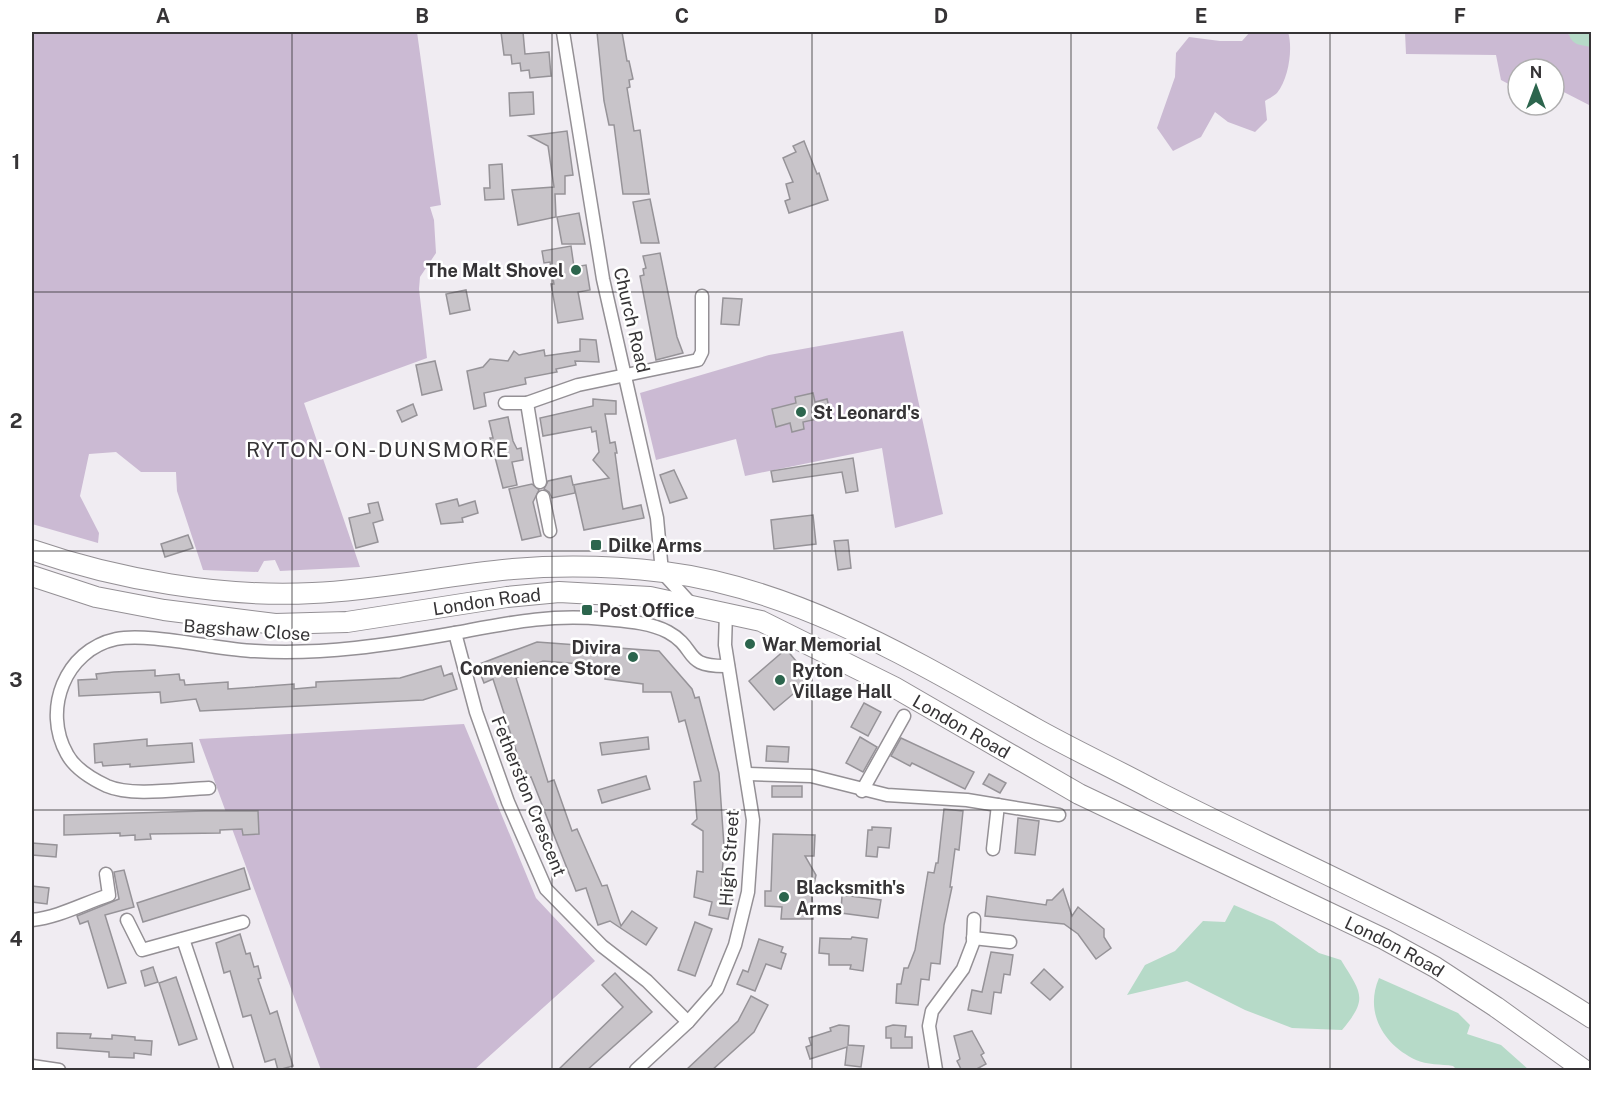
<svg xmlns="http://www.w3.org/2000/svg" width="1623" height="1102" viewBox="0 0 1623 1102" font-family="'Public Sans',sans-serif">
	<rect width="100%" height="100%" fill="#f0ecf2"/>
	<!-- green -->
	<g fill="#cbbad3">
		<path d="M32,32h385l24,173 -11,2 4,13 2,33 -16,24 -1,12 8,69 -123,45 56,164 -80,4 -5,-11 -11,1 -6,11 -55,-2 -26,-79 -1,-19h-35l-25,-20 -27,2 -9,42 19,37 -1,10 -66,-19z"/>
		<path d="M1250,32h38c5,16 1,46 -11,61 -3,3 -9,6 -12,8l2,19 -12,12 -27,-10 -13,-10 -14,25 -28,14 -16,-23 18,-51 1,-24 13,-16 31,4h22z"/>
		<path d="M1405,32h159l15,7 12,1v66l-37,-19v-18h-36v20l-17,-9 -5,-25 -90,-1z"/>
		<path d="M903,331l40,183 -48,14 -13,-80 -137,28 -9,-37 -80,21 -16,-67 129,-38z"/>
		<path d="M464,724l72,174 59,63 -121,109h-153l-122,-331z"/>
	</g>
	<!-- water -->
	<g fill="#b6dac8">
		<path d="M1234,905l40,17 45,31 22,7c20,33 28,38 1,70l-50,-2 -47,-18 -58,-29 -60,14 18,-30 30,-14 28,-30 22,1z"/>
		<path d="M1379,978l79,35 12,12 -3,9 34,11 28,25h-72l-4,-4c-11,-2 -27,-1 -37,-6 -32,-15 -52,-47 -37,-82z"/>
	</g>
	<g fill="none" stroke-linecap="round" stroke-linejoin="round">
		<!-- river -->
		<path stroke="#b6dac8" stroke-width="26" d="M1582,32l10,2"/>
	</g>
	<!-- building -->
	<g fill="#c8c4c9" stroke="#969398" stroke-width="1.5">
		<path d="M501,32h22l2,22 24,-2 2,24 -21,2 -1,-8 -8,1 -1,-8 -8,1 -1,-9h-7z"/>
		<path d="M597,32h25l5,29h2l4,18 -4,1 1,7 -3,1 7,43 6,-1 9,64h-26l-9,-69h-5l-5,-24z"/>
		<path d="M533,92l1,22 -24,2 -1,-23z"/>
		<path d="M567,131l6,44 -8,1v18h-10l1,23 -38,8 -6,-35 42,-3 -6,-41 -19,-10z"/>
		<path d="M804,141l13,33 2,-1 9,27 -39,13 -4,-12 5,-2 -4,-15 7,-2 -10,-24 13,-6 -3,-6z"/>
		<path d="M502,164l2,35 -19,1 -1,-12h6l-1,-23z"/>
		<path d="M650,199l9,44h-18l-8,-41z"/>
		<path d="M579,213l6,31h-23l-5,-27z"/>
		<path d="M571,246l3,21 12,-2 4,25 -12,2 5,27 -25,4 -7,-39h3l-4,-22 -6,1 -2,-12z"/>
		<path d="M660,253l17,84 6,16 -27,7 -16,-84 4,-1 -1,-6 3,-1 -3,-12z"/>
		<path d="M466,290l4,20 -20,4 -4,-20z"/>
		<path d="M723,298l19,1 -3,26 -18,-1z"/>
		<path d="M580,339l16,1 3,22 -24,-1 1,4 -20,4 1,3 -32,6 1,6 -42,9 2,13 -12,3 -7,-38 16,-4 7,-8 18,2 6,-10 5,4 25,-5 1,6 35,-5z"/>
		<path d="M435,361l7,29 -20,5 -6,-30z"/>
		<path d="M813,393l2,9 12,-3 4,17 -28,6 1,7 -12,3 -2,-9 -14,4 -4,-18 24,-6 -1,-6z"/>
		<path d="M593,399l23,2v13h-11l5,29 5,-1 2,11h-2l7,51 1,5 18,-4 3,13 -60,12 -10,-44 1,7 -23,5 -3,-6 -5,-3 4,-8 23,-5 2,9 36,-7 -16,-18 6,-8 -3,-21 -4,1 -1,-5 -48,9 -3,-18 53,-12z"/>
		<path d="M413,404l4,11 -15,7 -5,-11z"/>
		<path d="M508,417l5,24 4,8 4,-1 2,12 -11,2 5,23 -14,3 -13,-50h3l-4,-17z"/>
		<path d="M853,458l5,33 -12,2 -4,-21 -69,10 -2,-11z"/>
		<path d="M674,470l13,28 -17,5 -10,-28z"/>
		<path d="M532,484l7,6 -6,12 8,34 -19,4 -13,-51z"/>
		<path d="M457,499l2,7 16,-5 3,12 -16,5 1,4 -22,2 -5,-20z"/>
		<path d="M378,502l5,18 -10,3 5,19 -22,6 -7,-30 21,-5 -2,-9z"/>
		<path d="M813,515l3,29 -42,5 -3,-29z"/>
		<path d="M188,535l5,13 -28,9 -4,-13z"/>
		<path d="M848,540l3,28 -13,2 -4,-29z"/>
		<path d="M537,642l122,9 33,38 3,9 4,-1 20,76 5,73 -3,45 13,3 -6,25 -19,-4 3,-13 -18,-5 3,-26 6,1v-41l-11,-7 5,-5 -3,-37 7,-1 -16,-61 -6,2 -8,-30h-28v-8l-38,-5 1,-13 -63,-5 -19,8 1,5 -9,4 32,104 6,-2 18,51 5,-2 25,57 5,-1 14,41 11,-15 25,17 -11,17 -36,-24 -12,4 -12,-37 -10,3 -45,-114 -3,1 -2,-7 -3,1 -30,-93 -9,4 -7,-18z"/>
		<path d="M786,649l25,30 -37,31 -25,-29z"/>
		<path d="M441,666l3,10 8,-3 5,16 -34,11 -223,11 -4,-12 -35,4 -1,-11 -81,4 -1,-16 19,-1 -1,-5 18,-2 41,-2v6l24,-2 1,6h4l1,5 43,-3v7l66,-5v5l22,-2v-5l84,-4z"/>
		<path d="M864,703l17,9 -13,24 -17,-9z"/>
		<path d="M648,737l1,12 -47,6 -2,-12z"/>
		<path d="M860,737l17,10 -14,25 -17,-9z"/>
		<path d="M901,738l73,34 -9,17 -53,-26 -2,3 -19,-10z"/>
		<path d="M147,739v7l45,-3 2,19 -64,5v-3l-27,2 -1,-4 -7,1 -1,-19z"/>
		<path d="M767,746l22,1 -1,15 -22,-1z"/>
		<path d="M989,774l17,9 -6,10 -17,-9z"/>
		<path d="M646,776l4,13 -48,14 -4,-13z"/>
		<rect x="772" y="786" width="30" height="11"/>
		<path d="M944,809l19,2 -4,39 -4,-1 -5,38h2l-8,38 -4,39 -9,-1 -2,17 -8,-1 -3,26 -22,-2 1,-19h4l3,-16h4l7,-18 13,-78 6,1 2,-10h2z"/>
		<path d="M205,811h53l1,23 -16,1 -1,-6 -22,1v3l-70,1 1,5 -16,1v-5l-15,1v-3l-56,2v-20z"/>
		<path d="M1018,818l21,3 -4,34 -20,-2z"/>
		<path d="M872,827l19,1 -2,20 -11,-1 -1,10 -11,-1 2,-26h4z"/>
		<path d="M773,834l42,1 -1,21h-9l11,19 -4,18 1,26h-32l1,-12 -17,-1v-15h6z"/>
		<path d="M32,843l25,2 -1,12 -24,-2z"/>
		<path d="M244,868l6,21 -107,33 -6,-19z"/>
		<path d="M124,870l10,37 -29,8 21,68 -18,5 -20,-67 -8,3 -3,-8 42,-17 -5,-27z"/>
		<path d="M32,886l17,2 -2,16 -15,-2z"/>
		<path d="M1063,889l9,27 6,-9 26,22v8l7,11 -15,11 -18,-25 -14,-10 -79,-8 2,-20 59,9 1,-5h5z"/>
		<path d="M842,895l39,5 -3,18 -37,-5z"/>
		<path d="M695,922l17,7 -17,47 -17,-6z"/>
		<path d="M240,934l6,20 4,-1 4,14 4,-1 3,12 -3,1 12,35 7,-3 16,55 -15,4 -3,-11 -10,3 -14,-47 -8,2 -13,-46 -6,2 -8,-30z"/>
		<path d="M852,937l15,2 -4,32 -13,-2 1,-4h-22v-11l-10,-1 1,-15 31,1z"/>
		<path d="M759,939l24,8 -2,5 5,2 -5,15 -15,-5 -11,27 -18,-7 6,-14 5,2z"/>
		<path d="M991,952l22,3 -3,20 -6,-1 -3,19 -7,-1 -3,22 -23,-4 4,-20 10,2z"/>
		<path d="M153,967l5,15 -13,4 -4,-15z"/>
		<path d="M1044,969l19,18 -13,13 -19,-17z"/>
		<path d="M615,973l37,39 -66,59h-29l66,-64 -21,-22z"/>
		<path d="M176,977l21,62 -18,6 -20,-62z"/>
		<path d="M751,996l17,9 -14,27 -43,39h-26l53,-50z"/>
		<path d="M839,1025l10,1 -1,19 16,1 -3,21 -16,-2 2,-18 -37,12 -4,-12 5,-2 -2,-7 22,-7 -1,-3z"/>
		<path d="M893,1025l13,1 -1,11h7v11h-21v-10h-5v-11z"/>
		<path d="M972,1031l12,22 -3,2 5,9 -13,7h-11l-5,-10 3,-2 -6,-23z"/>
		<path d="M57,1033l34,1 -1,4 22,1v-4l23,2v3l17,1 -1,14 -17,-2v5l-25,-1v-5l-52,-4z"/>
	</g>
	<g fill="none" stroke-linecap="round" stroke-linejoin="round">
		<defs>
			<g id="minor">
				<path d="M563,32l40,247 54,239 5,54 29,32"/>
				<path d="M505,403h22l51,-18 120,-25 4,-8v-56"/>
				<path d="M527,403l13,79"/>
				<path d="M543,497l7,34"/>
				<path d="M455,633l21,79 32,90 38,87 56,57 45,35 41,41"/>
				<path d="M748,774l63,2 76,19 80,5 92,15"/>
				<path d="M209,788c-29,1 -77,9 -102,-2 -15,-7 -32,-17 -40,-32 -25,-44 -2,-104 49,-115 33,-7 102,11 139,12 68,4 133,-6 200,-18 54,-10 93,-19 149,-14 20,2 45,3 64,13 31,17 13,35 60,34"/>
				<path d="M862,791l42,-75"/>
				<path d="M993,849l5,-44"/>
				<path d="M32,920c27,-3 50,-16 77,-25l-3,-21"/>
				<path d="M127,920l15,30 101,-28"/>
				<path d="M973,938l37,4"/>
				<path d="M183,939l44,131"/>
				<path d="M32,1066l27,4"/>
				<path d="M636,1070l52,-48 29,-33 18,-44 13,-53 5,-72 -28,-175 1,-33"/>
				<path d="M936,1070l-7,-44 3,-15 31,-42 10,-26 1,-24"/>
			</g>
			<g id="trunk">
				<path d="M32,550c84,29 191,48 281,43 67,-3 133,-18 200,-24 50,-4 100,-3 151,3 134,17 253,90 369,155 39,22 80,41 119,62 147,75 301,139 440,229"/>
				<path id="s1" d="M32,576l64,21 68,13 111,14 72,-2 160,-25 52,-5 91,5 111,24 133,66 185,107 305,145 51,28 61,40 88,63"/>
			</g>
		</defs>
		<!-- minor casing -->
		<use href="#minor" stroke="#949095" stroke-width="15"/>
		<!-- trunk casing -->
		<use href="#trunk" stroke="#949095" stroke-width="22"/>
		<!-- minor -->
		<use href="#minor" stroke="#fff" stroke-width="12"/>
		<!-- trunk -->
		<use href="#trunk" stroke="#fff" stroke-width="20"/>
	</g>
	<!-- grid -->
	<path fill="none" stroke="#363436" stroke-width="1.5" stroke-opacity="0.55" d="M292,32v1038M552,32v1038M812,32v1038M1071,32v1038M1330,32v1038M32,292h1560M32,551h1560M32,810h1560"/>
	<!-- markers -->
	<g fill="#2c654d" stroke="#fff" stroke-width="2">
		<circle cx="576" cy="270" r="6"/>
		<circle cx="801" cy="412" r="6"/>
		<rect x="590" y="539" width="12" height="12" rx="3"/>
		<rect x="581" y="604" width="12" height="12" rx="3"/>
		<circle cx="750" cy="644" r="6"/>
		<circle cx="633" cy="657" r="6"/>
		<circle cx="780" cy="680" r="6"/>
		<circle cx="784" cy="897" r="6"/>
	</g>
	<g text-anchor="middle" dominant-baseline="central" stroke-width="5" stroke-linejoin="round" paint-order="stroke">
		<!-- poi labels -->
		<g font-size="18" font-weight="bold" fill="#363436" stroke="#fff" text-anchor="start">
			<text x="564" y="270" text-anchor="end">The Malt Shovel</text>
			<text x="813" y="412">St Leonard's</text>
			<text x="608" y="545">Dilke Arms</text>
			<text x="599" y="610">Post Office</text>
			<text x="762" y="644">War Memorial</text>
			<text x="621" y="647" text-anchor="end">Divira<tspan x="621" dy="21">Convenience Store</tspan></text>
			<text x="792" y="670">Ryton<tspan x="792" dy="21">Village Hall</tspan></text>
			<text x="796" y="887">Blacksmith's<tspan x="796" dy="21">Arms</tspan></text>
		</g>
		<!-- street labels -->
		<g font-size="18" fill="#363436" stroke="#fff">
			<text transform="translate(632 320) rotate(77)">Church Road</text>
			<text stroke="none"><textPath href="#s1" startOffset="462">London Road</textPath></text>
			<text transform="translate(247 630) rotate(4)">Bagshaw Close</text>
			<text stroke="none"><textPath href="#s1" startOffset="966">London Road</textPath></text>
			<text transform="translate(529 796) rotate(68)">Fetherston Crescent</text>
			<text transform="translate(729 858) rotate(-86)">High Street</text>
			<text stroke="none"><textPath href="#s1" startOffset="1452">London Road</textPath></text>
		</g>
		<!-- quarter labels -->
		<g font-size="21" letter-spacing="1.5" fill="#363436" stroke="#fff">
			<text x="378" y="449">RYTON-ON-DUNSMORE</text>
		</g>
	</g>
	<!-- border -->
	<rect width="1623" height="1102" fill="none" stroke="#ffffff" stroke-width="66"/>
	<!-- north arrow -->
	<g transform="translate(1536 87)"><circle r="28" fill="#ffffff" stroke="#afaeaf" stroke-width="1.5"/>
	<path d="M0-4.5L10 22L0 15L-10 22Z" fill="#2c654d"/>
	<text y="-9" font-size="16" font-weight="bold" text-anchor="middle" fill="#363436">N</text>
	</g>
	<rect x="33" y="33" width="1557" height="1036" fill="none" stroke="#363436" stroke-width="2"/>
	<g font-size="20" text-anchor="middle" font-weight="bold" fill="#363436">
		<text x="163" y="23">A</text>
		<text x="422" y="23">B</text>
		<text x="682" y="23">C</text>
		<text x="941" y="23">D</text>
		<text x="1201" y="23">E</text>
		<text x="1460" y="23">F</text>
		<text x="16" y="169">1</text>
		<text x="16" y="428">2</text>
		<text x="16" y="687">3</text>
		<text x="16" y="946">4</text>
	</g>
</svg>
